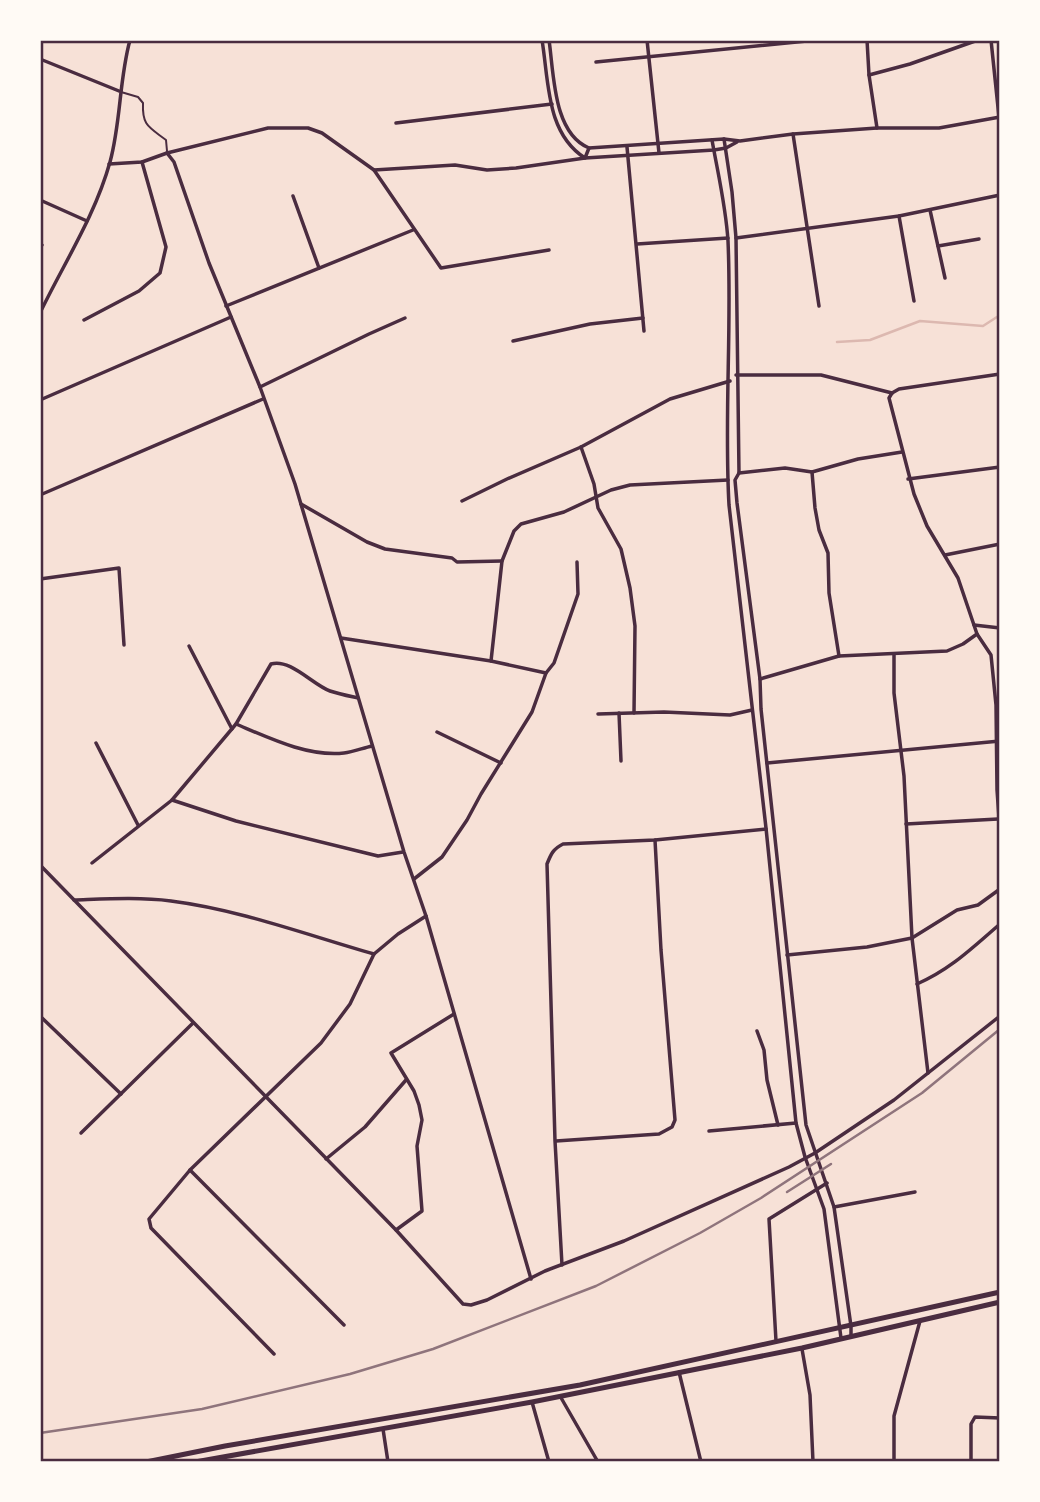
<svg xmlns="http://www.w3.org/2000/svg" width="1040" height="1502" viewBox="0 0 1040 1502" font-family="Roboto,sans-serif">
	<rect width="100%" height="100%" fill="#f7e1d7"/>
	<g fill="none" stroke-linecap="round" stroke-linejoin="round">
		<!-- stream -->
		<path stroke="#dcb8b0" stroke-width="2.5" d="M837,342l33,-2 50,-19 63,5 17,-11"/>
		<!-- service -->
		<path stroke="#4a2c40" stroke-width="2" d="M121,92l17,5 5,6c-1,23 6,24 23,37l1,11"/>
		<!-- minor -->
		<g stroke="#4a2c40" stroke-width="3.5">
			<path d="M542,40c7,42 4,93 43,118l129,-8 12,-2 11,-6"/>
			<path d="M549,40c5,34 4,93 40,108l135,-9 16,2 53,-7 84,-6h62l61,-11"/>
			<path d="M647,40l12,113"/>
			<path d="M867,40l2,35 8,53"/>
			<path d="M991,40l8,77"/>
			<path d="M40,59l79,32"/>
			<path d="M596,62l221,-22"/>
			<path d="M869,75l41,-11 68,-24"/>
			<path d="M396,123l156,-19"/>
			<path d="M793,134l26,172"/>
			<path d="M724,139l8,53 4,46 3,235 -4,7 2,23 23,176 1,30 45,416 28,82 17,119v10"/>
			<path d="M712,140c6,34 14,67 16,101 4,88 -4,176 1,264l37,323 30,295 9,34 19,52 17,129"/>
			<path d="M627,147l17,184"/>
			<path d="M167,153l101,-25h40l14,5 52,37 67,98 108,-18"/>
			<path d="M109,164l33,-2 25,-9 7,9 35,101 51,124 35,97 109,368 22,64 105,363"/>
			<path d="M374,170l81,-5 32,5 29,-2 69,-10 4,-10"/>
			<path d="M293,196l26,72"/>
			<path d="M40,200l47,21"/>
			<path d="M930,210l15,68"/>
			<path d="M899,216l15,85"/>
			<path d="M736,238l163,-22 101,-21"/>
			<path d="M40,244l2,1"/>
			<path d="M637,244l91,-6"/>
			<path d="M938,246l41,-7"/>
			<path d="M226,306l187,-76"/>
			<path d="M40,313c24,-50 55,-97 70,-151 11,-40 9,-82 20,-122"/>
			<path d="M84,320l55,-29 21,-18 6,-26 -24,-85"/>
			<path d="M513,341l77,-17 53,-6"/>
			<path d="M736,375h85l71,18"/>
			<path d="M260,387l109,-53 36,-16"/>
			<path d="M892,393l-3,5 25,96 13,32 31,52 19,56 14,21 5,50 1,85 3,42"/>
			<path d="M892,393l7,-4 101,-15"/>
			<path d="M40,400l191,-83"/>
			<path d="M581,447l13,37 4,24 23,41 9,39 5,38 -1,87"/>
			<path d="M812,472l3,36 4,22 9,23 1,40 10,63"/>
			<path d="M739,473l46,-5 27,4 46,-13 44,-7"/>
			<path d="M908,479l92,-12"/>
			<path d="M40,495l223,-96"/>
			<path d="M462,501l45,-22 74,-32 89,-48 60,-18"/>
			<path d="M301,504l66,38 18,7 67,9 5,4 45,-1"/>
			<path d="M945,555l55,-11"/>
			<path d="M40,579l79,-11 5,77"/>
			<path d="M974,625l26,3"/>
			<path d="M341,638l150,23 55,12"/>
			<path d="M189,646l43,83"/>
			<path d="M894,654v39l10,83 8,162 16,135"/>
			<path d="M491,661l11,-100 12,-30 7,-7 43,-12 47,-22 19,-5 98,-5"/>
			<path d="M760,679l79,-23 108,-5 16,-7 14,-10"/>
			<path d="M619,713l2,48"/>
			<path d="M598,714l66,-2 66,3 22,-5"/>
			<path d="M236,724c33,14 72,33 108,29 9,-1 19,-5 28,-7"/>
			<path d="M437,732l64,31"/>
			<path d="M96,743l42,82"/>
			<path d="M767,763l233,-22"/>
			<path d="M172,800l64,21 142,35 25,-4"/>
			<path d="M906,824l92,-5"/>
			<path d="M92,863l80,-63 64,-76 35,-60c19,-6 42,21 59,27 9,3 19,5 28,7"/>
			<path d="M40,865l356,365 67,74 8,1 16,-5 58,-29 79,-30 165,-74 26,-14 79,-53 106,-84"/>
			<path d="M414,879l28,-22 25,-37 14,-26 51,-82 14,-39 8,-10 24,-69 -1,-32"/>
			<path d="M74,900c32,-1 65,-3 97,1 70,9 136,34 203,53"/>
			<path d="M787,955l80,-8 45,-9 45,-28 21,-5 22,-16"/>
			<path d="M917,984c34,-15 55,-36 83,-60"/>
			<path d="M40,1016l81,78"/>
			<path d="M757,1031l7,19 3,30 11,45"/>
			<path d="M709,1131l87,-8"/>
			<path d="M81,1133l112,-110"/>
			<path d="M556,1141l103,-7 13,-7 3,-7 -14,-170 -6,-110"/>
			<path d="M326,1159l39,-32 41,-47"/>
			<path d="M190,1170l154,155"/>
			<path d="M834,1207l81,-15"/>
			<path d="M396,1230l26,-19 -5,-65 5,-26 -3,-15 -5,-14 -23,-38 63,-39"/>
			<path d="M562,1265l-7,-124 -8,-277c4,-10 6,-15 16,-20l92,-4 111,-11"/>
			<path d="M776,1341l-7,-122 58,-36"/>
			<path d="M802,1349l8,46 3,67"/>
			<path d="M274,1354l-123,-126 -2,-9 41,-49 131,-127 29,-39 24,-50 24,-20 28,-18"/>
			<path d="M679,1372l22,90"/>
			<path d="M560,1396l38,66"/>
			<path d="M532,1402l17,60"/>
			<path d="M383,1429l5,33"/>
			<path d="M894,1462v-46l26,-95"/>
			<path d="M971,1462v-38l4,-7 25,1"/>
		</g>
		<!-- secondary -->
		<g stroke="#4a2c40" stroke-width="5">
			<path d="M146,1462l79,-16 355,-61 420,-93"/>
			<path d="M195,1462l337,-60 270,-54 198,-46"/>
		</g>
		<!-- rail -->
		<g stroke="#8f747c" stroke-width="2.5">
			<path d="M787,1192l44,-28"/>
			<path d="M40,1433l162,-24 148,-35 83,-25 163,-63 104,-53 61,-35 161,-105 78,-64"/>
		</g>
	</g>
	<!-- border -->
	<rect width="1040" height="1502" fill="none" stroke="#fffaf5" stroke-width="84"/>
	<rect x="42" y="42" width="956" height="1418" fill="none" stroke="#4a2c40" stroke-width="2.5"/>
</svg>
